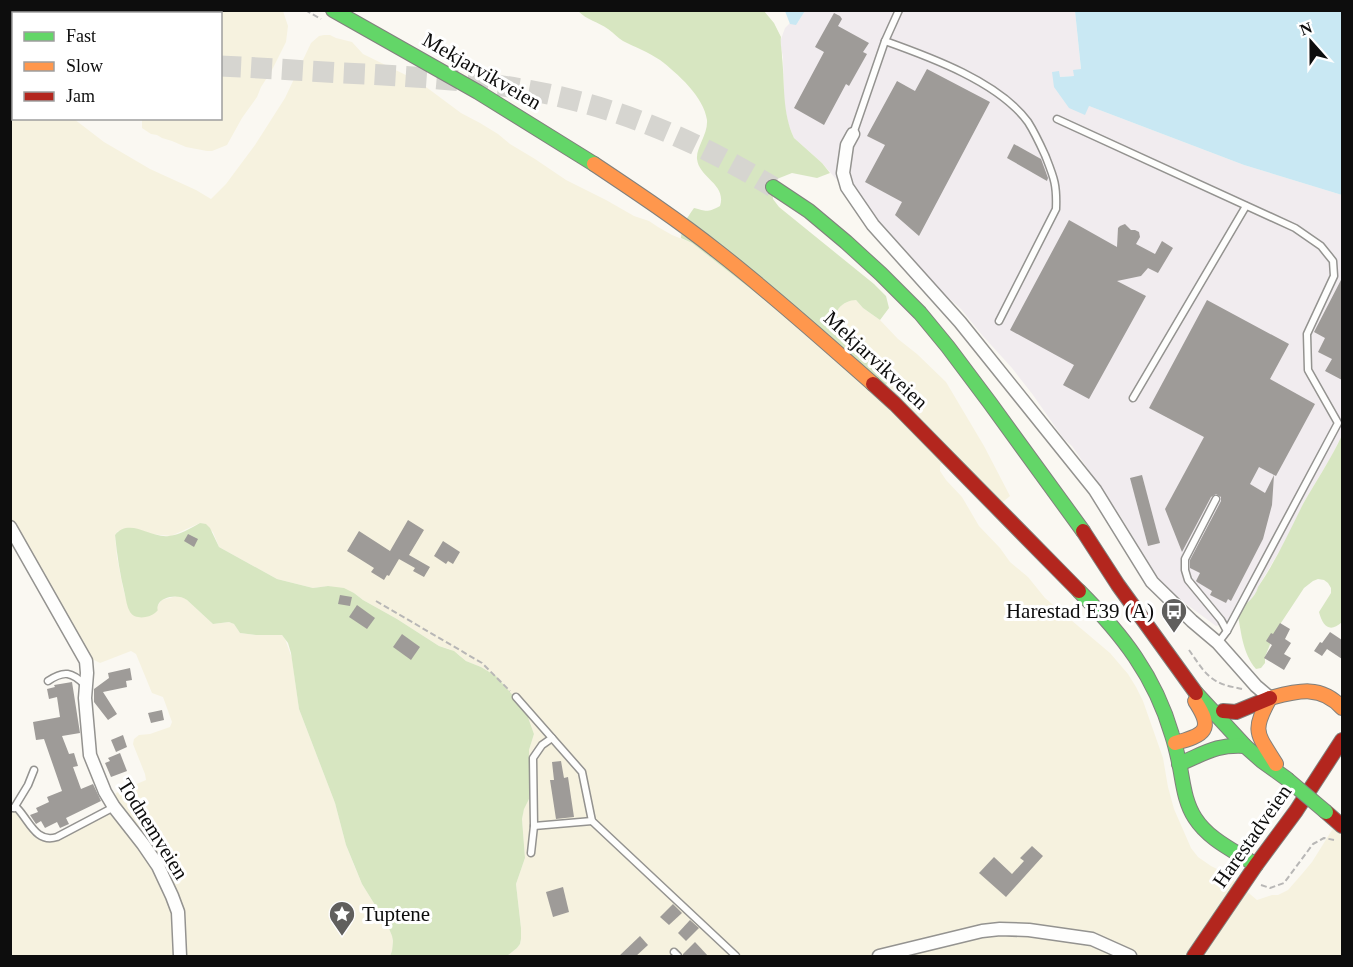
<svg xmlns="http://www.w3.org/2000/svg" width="1353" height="967" font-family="'Times New Roman',serif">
  <rect width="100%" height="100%" fill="#faf8f2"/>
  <path fill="#f1ecef" d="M805,11H1075L1081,70L1074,76L1060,77L1052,72L1089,106L1244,165L1342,195V435L1332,455L1303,504L1290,533L1258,587L1256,593L1250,601L1237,610L1226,623L1216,626L1182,601L1158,579L1119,514L1072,446L1063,438L1033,395L1012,368L982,335L961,309L933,284L916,262L872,214L851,196L822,163L794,138L788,123L784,102L783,57L780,42L785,28L790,23L798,22Z"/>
  <g fill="#f6f2df">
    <path d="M37,11H283L288,26L286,42L272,70L261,87L257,97L242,118L227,145L212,151H207L186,147L172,141L162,138L157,135L151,134L142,128V119L220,118V14H39Z"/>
    <path d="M324,35H330L336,38L352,42L363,54L418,81L461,113L480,123L498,134L510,144L535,159L566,180L606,200L634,216L649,221L658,227L672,235L692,243L887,383L877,358L841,324L837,314L838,309L841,305L851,300H856L863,308L880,320L898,339L917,354L946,382L984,446L1010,496L998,506L943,462L940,465V471L946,480L962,497L979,526L1000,548L1010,562L1028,577L1045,598L1110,653L1128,674L1136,687L1143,701L1163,758L1168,787L1174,809L1191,848L1198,857L1211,866L1225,873L1257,900L1272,895H1278L1288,890L1302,874L1312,862L1332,830L1342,818V956H507L517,948L520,944L521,939V928L516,884L525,858L522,819L524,808L529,799V750L534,734L525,709L496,676L481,667L466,661L458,654L449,649L439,646L397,619L363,600L354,593L328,586L313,588L277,579L219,547L213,532L200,523L171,536L118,531L115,535L117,557L123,588L130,612L158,605L162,600L177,596H182L187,600L213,624L229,622L234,624L240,633L256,635H282L285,639L292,658L299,709L335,803L346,845L354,865L362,884L388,926L392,936L393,941L392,951L390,956H11V810L18,811L25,820L32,834L36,838L47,842L52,841L62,837L102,815L115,798L116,793L146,780L145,774L133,744L134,739L139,735L150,734L170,727L172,722L163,697L152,693L136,654L131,651L100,663L90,658L11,518L10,95L13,90L14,118L74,119L104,142L150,169L196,190L211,199L226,184L255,145L285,98L311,43L319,36Z"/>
  </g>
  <g fill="#d7e6c1">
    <path d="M578,11H764L774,23L781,37C780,44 782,50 782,57C785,85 782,112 794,138L822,163L830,173L817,178L792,173L772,181L773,199L779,207L874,284L886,296L889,308L880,320L863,308L856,300C850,300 843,303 839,308C829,321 864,345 873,353C881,360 884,373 887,383L883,388L816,340L692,243L681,238C682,223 686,220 694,208C706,211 707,213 720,206C727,184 699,178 697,159C696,147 708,135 707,120C704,97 677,73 660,60C648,52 635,47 623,41C618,38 614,33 608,29C598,22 587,20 578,11Z"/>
    <path d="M1342,435V622C1330,633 1323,627 1319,612L1331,593V588L1328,583L1324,580L1318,579L1313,581L1304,588L1275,632L1265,657V663L1261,668L1256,669C1242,653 1241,630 1237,610C1246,604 1255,598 1258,587C1276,561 1289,532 1303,504C1316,481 1331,459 1342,435Z"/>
    <path d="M200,523L206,524L210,528L219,547L277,579L313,588L328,586L344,588L354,593L363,600L397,619L439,646L454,651L466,661L481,667L496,676L525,709L534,734L529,750V799L524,809L522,819L525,858L516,884L521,928V939L520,944L517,948L507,956H390L392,951L393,941L392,936L388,926L362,884L346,845L335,803L299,709L291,653L288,643L282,635H256L240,633L234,624L229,622L213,624L187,600C179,594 162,596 158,605C156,611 160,609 155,613C149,618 135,620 130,612C127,607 126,600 125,595C120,575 117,555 115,535C130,517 151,539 169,536C180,535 191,528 200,523Z"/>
  </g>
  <g fill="#c9e8f3">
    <path d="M785,11H805L796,25L790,24Z"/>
    <path d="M1075,11H1342V195L1244,165L1089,106L1085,115L1069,108L1054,87L1052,72L1059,71L1060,77L1074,76L1073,70L1081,69Z"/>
  </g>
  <g fill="#9e9b98" fill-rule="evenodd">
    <path d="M834,13L840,16L842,19L838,26L869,43L863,52L867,54L849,86L846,84L824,125L794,108L824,52L815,47Z"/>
    <path d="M927,69L990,102L919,236L895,215L902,202L865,182L885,145L867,136L897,81L915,91Z"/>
    <path d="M1014,144L1041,159L1048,178L1047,181L1007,158Z"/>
    <path d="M1069,220L1117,247L1118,228L1120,226L1125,224L1131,230H1135L1139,232L1140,237L1136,244L1155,254L1162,241L1173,248L1158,273L1148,268L1141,276L1117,281L1146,296L1089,399L1063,385L1074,365L1010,330Z"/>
    <path d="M1342,278V380L1325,371L1332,359L1318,352L1325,338L1314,332Z"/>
    <path d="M1207,300L1289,344L1270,379L1315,404L1276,476L1274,475L1272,505L1263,539L1231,601L1228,599L1226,603L1210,595L1212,591L1197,582L1196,581L1200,573L1190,568V560L1221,501V497L1216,494L1211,497L1182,552L1165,509L1204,437L1149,408ZM1259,467L1274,475L1265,493L1250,484Z"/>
    <path d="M1142,475L1160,543L1148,546L1130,478Z"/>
    <path d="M408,520L424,530L409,555L430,567L424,577L413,571L415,568L399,559L389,576L387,575L384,580L371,572L374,568L347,551L359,531L390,551Z"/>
    <path d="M188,534L198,539L194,547L184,541Z"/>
    <path d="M443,541L460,552L453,564L448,561L446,564L434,556Z"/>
    <path d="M340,595L352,597L350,606L338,604Z"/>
    <path d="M357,605L375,618L367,629L349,617Z"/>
    <path d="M1280,623L1290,629L1285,639L1291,643L1284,654L1291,658L1284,670L1264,658L1272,645L1266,641L1271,633L1273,634Z"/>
    <path d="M1330,632L1342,640V659L1327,649L1322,656L1314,651L1320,642L1322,643Z"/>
    <path d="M402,634L420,647L411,660L393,647Z"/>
    <path d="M130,668L132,680L126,681L127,687L103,692L117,714L108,720L94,702V689L109,678L108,673Z"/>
    <path d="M72,682L80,733L62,736L69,754L74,753L78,766L73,767L81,789L93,784L101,801L66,818L69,824L60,828L57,822L45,828L41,821L36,824L30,815L38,812L36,808L49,802L47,797L62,791L44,739L36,740L33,722L60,717L57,697L49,699L47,689L55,687L54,685Z"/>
    <path d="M162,710L164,720L151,723L148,713Z"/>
    <path d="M123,735L127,747L116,752L111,740Z"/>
    <path d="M120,753L127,771L111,777L105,763L110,761L108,758Z"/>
    <path d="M561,761L564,778L568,777L574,817L556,819L550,780H554L552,762Z"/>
    <path d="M1032,846L1043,856L1006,897L979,873L994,857L1012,874L1024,861L1020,858Z"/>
    <path d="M563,887L569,912L553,917L546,892Z"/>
    <path d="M673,904L682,913L669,925L660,917Z"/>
    <path d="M690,920L699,928L686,941L678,933Z"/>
    <path d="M640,936L648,945L635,957H618Z"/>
    <path d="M695,942L709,957H683V954Z"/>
  </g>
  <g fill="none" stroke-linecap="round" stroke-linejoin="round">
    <g stroke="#d6d5d0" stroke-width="21" stroke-dasharray="21 10" stroke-linecap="butt">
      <path d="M10,55H14"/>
      <path d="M220,66C269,68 317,72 366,74C434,78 503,82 569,99C642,117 709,148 773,187"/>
    </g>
    <g stroke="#949390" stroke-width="9">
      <g id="lane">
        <path d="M885,41C930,57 999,82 1028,122C1035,133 1040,144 1045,155C1054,178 1057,184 1056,209L999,321"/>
        <path d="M1057,119L1295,228L1321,246L1333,261L1334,276L1307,334L1308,370L1338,423L1227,631L1218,643"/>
        <path d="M853,134L885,41L899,10"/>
        <path d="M1133,398L1246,206"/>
        <path d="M1216,499L1185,559V570L1188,580L1221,620L1227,631"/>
        <path d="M48,681C64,670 72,672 85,685"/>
        <path d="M516,697L582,772L592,821L736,956"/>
        <path d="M10,808H17C29,820 36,844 57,837L114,807"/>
        <path d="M14,808L28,785L34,770"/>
        <path d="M534,826L592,821"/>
        <path d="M531,853L534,826L533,758L542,745L552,738"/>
        <path d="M674,952L678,956"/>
      </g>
    </g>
    <g stroke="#949390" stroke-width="15">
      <g id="street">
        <path d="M853,134L847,145L843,173L847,187L873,225L960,322L1095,490L1152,582L1192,621L1218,643L1256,686L1270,698"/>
        <path d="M10,527L86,661L87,673L85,698L90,755L105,792L114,807L143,844L158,866L172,896L178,912L180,956"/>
        <path d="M879,956L982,931L1000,929L1029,930L1092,939L1130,956"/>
      </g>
    </g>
    <g stroke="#81807d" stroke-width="16">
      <g id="fast">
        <path d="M333,10L478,92L594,164"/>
        <path d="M773,187L809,211L846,242L881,274L920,313L948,347L990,403L1083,531"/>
        <path d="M1079,591C1122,634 1155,676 1172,735C1175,744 1177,753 1179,762C1183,781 1184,801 1195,818C1209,840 1235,851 1256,865"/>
        <path d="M1196,693L1245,746L1262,761L1287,779"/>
        <path d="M1179,764C1204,754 1216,744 1245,746"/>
      </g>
    </g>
    <g stroke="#81807d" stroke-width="16">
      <g id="slow">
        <path d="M594,164C636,192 678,220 717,251C771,293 822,339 873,384"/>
        <path d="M1270,698C1297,691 1321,684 1342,708"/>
        <path d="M1270,698C1251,732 1257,733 1276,764"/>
        <path d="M1175,743C1205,735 1214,730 1195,701"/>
      </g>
    </g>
    <g stroke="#81807d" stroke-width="16">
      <g id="jam">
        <path d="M873,384L895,404L1079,591"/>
        <path d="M1083,531L1118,585L1196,693"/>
        <path d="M1223,711L1236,712L1270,698"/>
        <path d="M1326,812L1342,826"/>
        <path d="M1194,956L1256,865L1296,811L1342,740"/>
      </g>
    </g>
    <g stroke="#b8b7b6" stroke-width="2" stroke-dasharray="6 3" stroke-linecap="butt">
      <path d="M305,10L321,19"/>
      <path d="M21,14L23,10"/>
      <path d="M10,48L14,35"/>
      <path d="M376,601L482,663L510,691"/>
      <path d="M1189,650C1197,661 1205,676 1218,682C1225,686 1234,687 1242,689"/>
      <path d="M1261,885L1270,888L1284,883L1313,844L1324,838L1334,840"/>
    </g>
    <use href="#lane" stroke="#fefefd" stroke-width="6"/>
    <use href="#street" stroke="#fefefd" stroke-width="12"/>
    <use href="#fast" stroke="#63d668" stroke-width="14"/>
    <use href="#slow" stroke="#ff974d" stroke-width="14"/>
    <use href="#jam" stroke="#b3261e" stroke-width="14"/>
    <g stroke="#81807d" stroke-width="16" stroke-linecap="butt">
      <path id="fast-bridge" d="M1287,779L1326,812"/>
    </g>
    <use href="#fast-bridge" stroke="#63d668" stroke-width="14"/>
  </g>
  <defs>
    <g id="bus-pin" transform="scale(1.35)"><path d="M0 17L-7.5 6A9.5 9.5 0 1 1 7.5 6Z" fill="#605f5d" stroke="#fff"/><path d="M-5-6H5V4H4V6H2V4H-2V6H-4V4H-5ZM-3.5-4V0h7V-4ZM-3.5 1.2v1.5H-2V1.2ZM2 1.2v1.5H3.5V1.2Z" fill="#fff"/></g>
    <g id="sight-pin" transform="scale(1.35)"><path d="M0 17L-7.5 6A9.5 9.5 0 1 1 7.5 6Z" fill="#605f5d" stroke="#fff"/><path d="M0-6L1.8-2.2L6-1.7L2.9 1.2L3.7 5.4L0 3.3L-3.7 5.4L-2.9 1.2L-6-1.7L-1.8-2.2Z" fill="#fff"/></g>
  </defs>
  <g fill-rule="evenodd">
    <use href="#bus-pin" x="1174" y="611"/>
    <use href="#sight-pin" x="342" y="914"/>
  </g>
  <g text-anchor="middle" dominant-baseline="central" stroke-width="6" stroke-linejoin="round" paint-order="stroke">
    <g font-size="21" fill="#0d0d0d" stroke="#fff">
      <text transform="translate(482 71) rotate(30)">Mekjarvikveien</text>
      <text transform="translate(876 360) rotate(43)">Mekjarvikveien</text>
      <text transform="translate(153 829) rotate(58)">Todnemveien</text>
      <text transform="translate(1252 836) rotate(-55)">Harestadveien</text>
    </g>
    <g font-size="21" fill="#0d0d0d" stroke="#fff" text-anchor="end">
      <text x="1154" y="611">Harestad E39 (A)</text>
      <text x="362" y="914" text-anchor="start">Tuptene</text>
    </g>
  </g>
  <rect width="1353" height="967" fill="none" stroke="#0d0d0d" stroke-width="24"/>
  <rect x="12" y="12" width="210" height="108" fill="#ffffff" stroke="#9e9e9e" stroke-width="1.5"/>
  <rect x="24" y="32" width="30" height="9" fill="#63d668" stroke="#9e9e9e" stroke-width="1.5"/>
  <text x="66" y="42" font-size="18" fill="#0d0d0d">Fast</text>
  <rect x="24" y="62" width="30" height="9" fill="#ff974d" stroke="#9e9e9e" stroke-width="1.5"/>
  <text x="66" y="72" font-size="18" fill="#0d0d0d">Slow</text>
  <rect x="24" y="92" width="30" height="9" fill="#b3261e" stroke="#9e9e9e" stroke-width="1.5"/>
  <text x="66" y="102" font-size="18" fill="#0d0d0d">Jam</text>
  <g transform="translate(1311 42) rotate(339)" stroke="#ffffff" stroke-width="4.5" paint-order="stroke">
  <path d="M0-4.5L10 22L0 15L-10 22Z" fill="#0d0d0d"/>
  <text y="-9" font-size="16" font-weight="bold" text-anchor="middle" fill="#0d0d0d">N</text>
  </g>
</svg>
